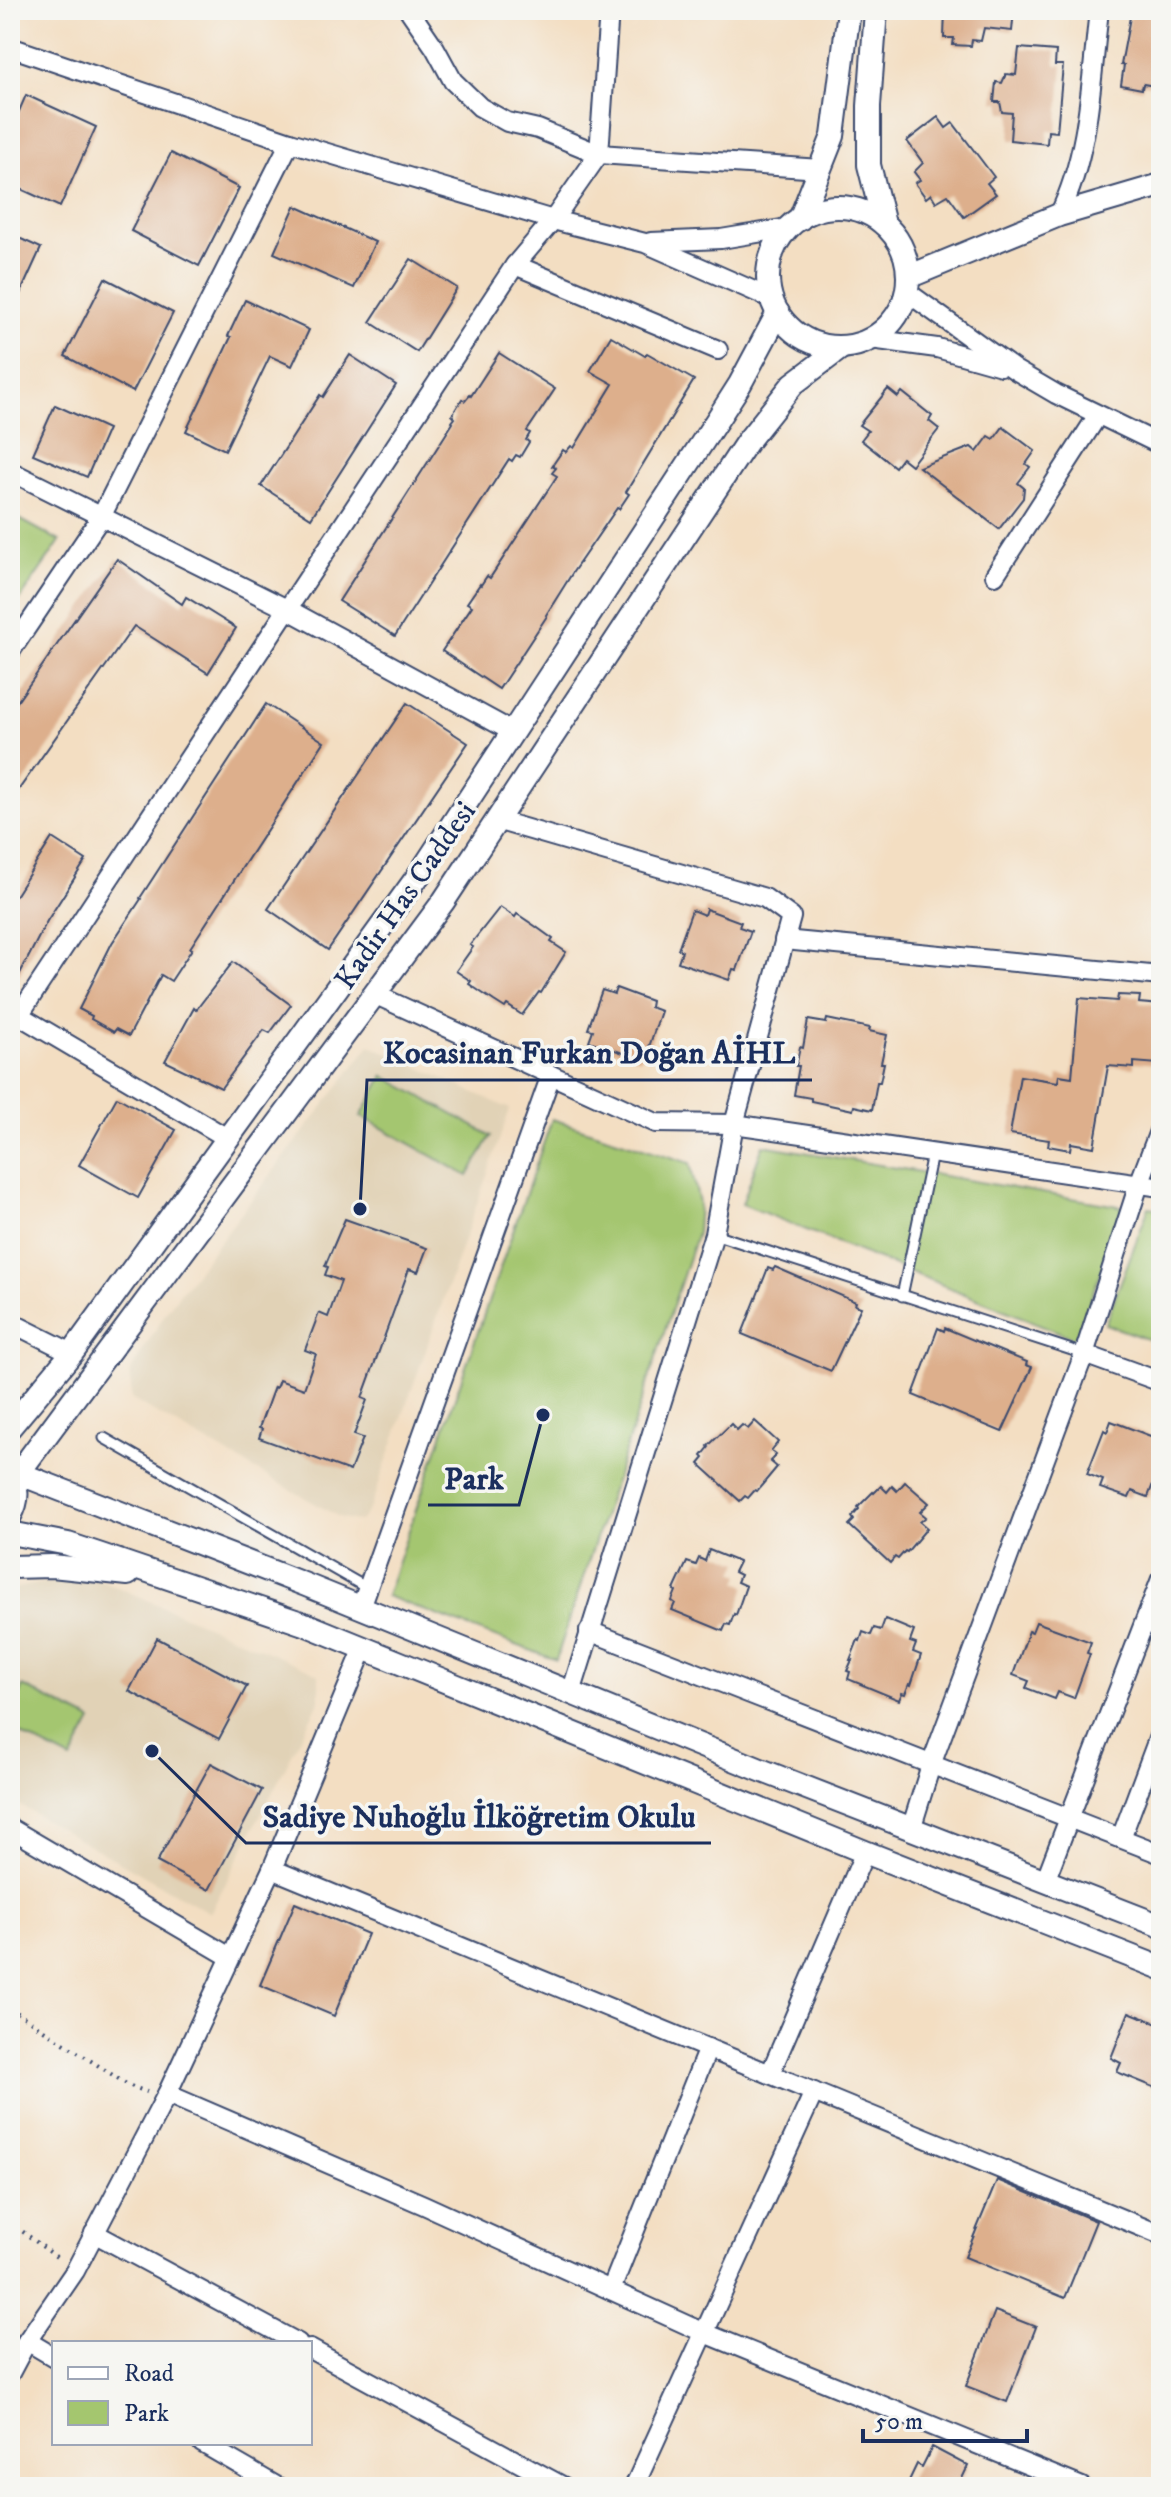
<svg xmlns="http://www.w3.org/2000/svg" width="1171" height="2497" font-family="'IM FELL DW Pica',serif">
  <rect width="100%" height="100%" fill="#f6f6f2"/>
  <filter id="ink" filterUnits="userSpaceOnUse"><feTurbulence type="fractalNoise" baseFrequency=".0125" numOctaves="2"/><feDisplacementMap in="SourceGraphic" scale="16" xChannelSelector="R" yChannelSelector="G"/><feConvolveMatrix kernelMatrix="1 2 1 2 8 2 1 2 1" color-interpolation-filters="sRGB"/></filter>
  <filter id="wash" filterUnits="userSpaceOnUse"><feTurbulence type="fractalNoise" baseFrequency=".006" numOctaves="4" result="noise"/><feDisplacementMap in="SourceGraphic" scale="32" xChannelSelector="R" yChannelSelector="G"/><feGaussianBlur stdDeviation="1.8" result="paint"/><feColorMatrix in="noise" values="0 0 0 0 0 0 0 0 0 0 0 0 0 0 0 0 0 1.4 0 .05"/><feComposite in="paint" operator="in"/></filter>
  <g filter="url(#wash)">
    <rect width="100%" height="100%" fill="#f3dec2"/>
    <g fill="#e1d2b6">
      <path d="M370,1045L510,1109L371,1506L360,1522L339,1517L131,1399V1370L168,1309Z"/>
      <path d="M89,1575L319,1674V1702L210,1913L10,1800V1589Z"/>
    </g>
    <g fill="#a4c66f" stroke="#607a66" stroke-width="2">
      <path d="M10,514L60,541L10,614Z"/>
      <path d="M384,1076L491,1136L468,1176L361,1116Z"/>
      <path d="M552,1119L690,1163L699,1203L697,1233L556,1660L386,1596Z"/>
      <path d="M763,1145L1124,1207L1076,1339L742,1204Z"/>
      <path d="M1149,1207L1161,1209V1344L1105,1324Z"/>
      <path d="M23,1686L92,1721L71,1760L10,1729V1713Z"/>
    </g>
    <g id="blocks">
      <g fill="#ddaf8c">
        <path d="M945,10H1014L1012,31L984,28L981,41L972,40L971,46L953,45L954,38H944Z"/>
        <path d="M1133,10H1161V87L1143,84L1142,89L1121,85L1124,65H1121L1130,17H1132Z"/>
        <path d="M1019,48L1056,51L1055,65H1063L1057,132L1048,131L1047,144L1010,140L1012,113L1002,112L1000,102H994L996,82L1002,83L1006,74L1016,75Z"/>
        <path d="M26,95L96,127L60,207L10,184V132Z"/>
        <path d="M938,117L946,128L953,123L994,177L987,183L996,194L964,217L948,195L936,202L931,194L926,198L915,183L920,180L914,172L923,163L907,141Z"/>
        <path d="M171,153L239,188L199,266L131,231Z"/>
        <path d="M295,206L375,242L354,288L274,253Z"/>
        <path d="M10,234L41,248L10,316Z"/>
        <path d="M411,259L457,288L417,352L370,322Z"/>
        <path d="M105,278L173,313L133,392L65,356Z"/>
        <path d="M245,300L309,330L292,366L270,356L225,450L186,431L231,337L228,336Z"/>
        <path d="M611,336L645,356L647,353L694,380L626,492L629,494L619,509L617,508L573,572L546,615L547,616L499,689L442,651L472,606L467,603L480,584L481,585L487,576L490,578L557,476L552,473L556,468L552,466L563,450L566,452L571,446L574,448L613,384L590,371Z"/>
        <path d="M499,353L555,389L527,431L530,433L526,440L529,442L520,457L516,455L512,461L509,459L395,636L339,601L453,423L452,422L455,418L452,415L462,399L465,401L470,395L471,396Z"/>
        <path d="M350,355L396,385L311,518L261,486L320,395L323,397Z"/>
        <path d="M888,389L898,397L902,392L932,416L929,421L939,429L911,465L902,458L895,467L861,440L868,431L859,425Z"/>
        <path d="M55,405L108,429L87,477L33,454Z"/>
        <path d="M1003,427L1035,451L1026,464L1030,467L1018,483L1024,488L1023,498L999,529L919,467L971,447L977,452L989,436L994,439Z"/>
        <path d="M117,559L182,604L186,597L236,628L208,673L134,626L10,802V712Z"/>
        <path d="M407,703L468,743L328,950L268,909Z"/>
        <path d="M266,704L324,742L190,948L192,949L171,981L161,975L129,1036L116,1029L114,1032L91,1019L92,1016L79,1009L112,943L141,899L140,898Z"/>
        <path d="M52,838L86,860L47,921L10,993V904Z"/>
        <path d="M500,907L515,917L517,914L535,926L553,939L551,942L566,952L541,993L539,992L522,1015L507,1005L505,1008L494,1001L469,984L471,981L456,971L473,947L470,945Z"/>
        <path d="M706,909L741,922L739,927L751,931L737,970L733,969L729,980L678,962L682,951L678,949L692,910L704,915Z"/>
        <path d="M233,962L291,1005L270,1033L264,1030L221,1088L165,1061L194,1008L196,1010Z"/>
        <path d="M616,988L651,1001L650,1007L661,1011L648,1050L643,1048L640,1059L589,1041L593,1030L588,1029L602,990L614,994Z"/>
        <path d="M1118,995L1140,996L1139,1003L1161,1005L1158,1064L1134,1062V1068L1108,1066L1094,1147L1071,1143L1070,1150L1048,1146L1049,1140L1010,1134L1020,1076L1058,1082L1059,1075L1072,1077L1079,998L1117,1001Z"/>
        <path d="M827,1019L870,1028L869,1031L887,1035L881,1063H884L880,1082H877L872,1110L854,1106L853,1110L811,1101V1098L794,1095L799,1066H796L800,1047L803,1048L808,1020L826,1023Z"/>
        <path d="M117,1097L176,1130L138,1198L79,1165Z"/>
        <path d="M345,1219L427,1248L418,1272L409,1269L362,1398L367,1400L354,1435L363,1438L350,1471L259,1438L262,1429L259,1428L274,1387L276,1388L279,1380L304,1389L316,1354L305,1350L319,1313L328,1317L341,1281L325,1275L328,1267L325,1266Z"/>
        <path d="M775,1267L856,1302L855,1305L861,1307L831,1371L742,1334L768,1268L773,1270Z"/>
        <path d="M938,1328L944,1331L945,1328L1000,1351L1027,1362L1026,1365L1032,1367L1002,1432L913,1395Z"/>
        <path d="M755,1421L778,1442L771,1451L776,1455L770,1461L777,1467L757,1491L755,1490L748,1498L745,1496L740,1501L699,1464L704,1458L702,1456L709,1447L708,1446L731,1424L737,1430L742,1425L748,1429Z"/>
        <path d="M1111,1421L1161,1440V1463L1148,1497L1132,1491L1129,1498L1100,1488L1103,1480L1087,1474L1104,1430L1107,1432Z"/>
        <path d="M905,1482L929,1503L920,1512L926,1517L920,1522L927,1528L907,1552L905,1551L898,1559L895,1557L890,1563L849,1525L854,1520L852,1517L859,1509L858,1507L873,1492L874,1493L881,1486L887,1492L892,1486L897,1491Z"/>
        <path d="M709,1550L739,1562L734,1572L740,1575L737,1582L746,1586L736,1615L734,1614L730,1625L726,1624L723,1631L672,1610L675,1603L672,1601L676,1591L674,1590L687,1562L696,1565L699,1558L705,1561Z"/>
        <path d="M885,1619L914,1631L910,1642L916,1644L913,1652L921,1655L911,1685L909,1684L905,1694L902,1693L899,1700L848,1679L850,1672L847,1671L852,1660H850L858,1640L860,1641L863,1632L871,1635L874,1628L881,1630Z"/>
        <path d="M1036,1622L1091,1642L1087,1653L1090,1654L1074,1698L1058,1692L1055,1699L1026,1688L1029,1681L1013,1675L1029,1631L1032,1632Z"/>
        <path d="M157,1638L247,1686L219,1739L129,1691Z"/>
        <path d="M211,1763L262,1790L209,1890L157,1862Z"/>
        <path d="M295,1903L368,1934L334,2016L260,1985Z"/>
        <path d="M1129,2012L1161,2025V2090L1117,2072L1121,2063L1111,2058Z"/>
        <path d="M997,2180L1096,2221L1065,2298L965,2257Z"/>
        <path d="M995,2311L1036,2327L1007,2402L966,2386Z"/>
        <path d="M932,2447L968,2466L958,2487H906L917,2464L922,2467Z"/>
      </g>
    </g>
  </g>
  <g filter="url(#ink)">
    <use href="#blocks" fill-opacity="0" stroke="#3b496d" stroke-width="2"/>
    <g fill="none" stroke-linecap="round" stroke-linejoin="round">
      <g stroke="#3b496d" stroke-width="13">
        <g id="service">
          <path d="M714,1234L1084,1354"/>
          <path d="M902,1296L932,1154"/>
          <path d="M104,1438L367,1588"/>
        </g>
      </g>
      <g stroke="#3b496d" stroke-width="22">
        <g id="minor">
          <path d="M409,10L435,48L453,81L480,107L507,122L538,129L599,154L821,169"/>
          <path d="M10,47L290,142L553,220L645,243L772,299"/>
          <path d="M1059,215C1090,152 1091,79 1099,10"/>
          <path d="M651,242L721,239L788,228"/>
          <path d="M515,265L718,350"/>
          <path d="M907,292L1015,370L1056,394L1161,445"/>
          <path d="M871,339L937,348L1001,366"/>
          <path d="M10,471L289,610L513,732"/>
          <path d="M995,575L1098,415"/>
          <path d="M10,652L101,517L290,142"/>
          <path d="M496,820L765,898L791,917L734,1124L714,1234L571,1693"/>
          <path d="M784,940L1161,976"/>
          <path d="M374,994L656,1123L734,1124L1161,1187"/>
          <path d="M10,1010L227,1138"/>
          <path d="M19,1015L515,265L553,220L599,154L609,10"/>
          <path d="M10,1322L72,1353"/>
          <path d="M1084,1354L1161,1382"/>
          <path d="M361,1607L551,1075"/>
          <path d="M589,1631L1161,1854"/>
          <path d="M10,1828L230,1957"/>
          <path d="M911,1829L931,1765L1084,1354L1139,1184L1161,1126"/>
          <path d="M1121,1838L1161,1731"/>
          <path d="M272,1869L1161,2235"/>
          <path d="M1045,1881L1161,1579"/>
          <path d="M770,2074L865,1852"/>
          <path d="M167,2094L424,2205L705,2333L1082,2487"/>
          <path d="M94,2233L298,2343"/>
          <path d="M611,2290L708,2048"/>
          <path d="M27,2341L54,2357"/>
          <path d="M310,2349L564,2487"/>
          <path d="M10,2373L27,2341L75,2271L167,2094L272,1869L364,1648"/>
          <path d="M202,2443L278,2487"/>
          <path d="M634,2487L814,2092"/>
        </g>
      </g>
      <g stroke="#3b496d" stroke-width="26">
        <g id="tertiary">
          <path d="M876,10L869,106V165L884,224"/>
          <circle cx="838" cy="277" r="70"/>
          <path d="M800,219L833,136L849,10"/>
          <path d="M908,277L1059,215L1161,185"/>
          <path d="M10,1427L72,1353L421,872L717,420L740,384L778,313"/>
          <path d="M10,1470L306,1585L758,1769L1161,1926"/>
          <path d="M10,1474C19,1488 18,1502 10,1516"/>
          <path d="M14,1479L443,902L747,442L793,384L842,347"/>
          <path d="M10,1533L68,1544L101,1555L307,1625L865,1852L1161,1968"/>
          <path d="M10,1567L52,1566L128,1574"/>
        </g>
      </g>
      <g stroke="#3b496d" stroke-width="4" stroke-dasharray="2 6" stroke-linecap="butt">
        <path d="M10,2008L128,2085L147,2092"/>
        <path d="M10,2222L59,2259"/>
      </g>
      <use href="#service" stroke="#fff" stroke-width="9"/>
      <use href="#minor" stroke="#fff" stroke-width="18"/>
      <use href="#tertiary" stroke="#fff" stroke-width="22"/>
    </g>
  </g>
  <g text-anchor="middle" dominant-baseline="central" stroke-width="7" stroke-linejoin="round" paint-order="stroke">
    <g font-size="30" fill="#1b2f5e" stroke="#f6f6f2">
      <text transform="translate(406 896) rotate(-55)">Kadir Has Caddesi</text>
    </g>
  </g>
  <path fill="none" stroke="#1b2f5e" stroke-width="3" d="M360 1209L367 1080H812M543 1415L519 1505H428M152 1751L246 1843H711"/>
  <g fill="#1b2f5e" stroke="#f6f6f2" stroke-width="3">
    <circle cx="360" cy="1209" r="8"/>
    <circle cx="543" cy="1415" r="8"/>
    <circle cx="152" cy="1751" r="8"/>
  </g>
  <g font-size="32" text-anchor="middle" font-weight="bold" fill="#1b2f5e" stroke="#f6f6f2" stroke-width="7" stroke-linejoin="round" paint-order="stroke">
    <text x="589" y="1063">Kocasinan Furkan Doğan AİHL</text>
    <text x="474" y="1489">Park</text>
    <text x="479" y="1827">Sadiye Nuhoğlu İlköğretim Okulu</text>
  </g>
  <rect width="1171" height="2497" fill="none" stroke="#f6f6f2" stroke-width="40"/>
  <rect x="52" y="2341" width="260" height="104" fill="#f6f6f2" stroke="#9ea6b7" stroke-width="2"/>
  <rect x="68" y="2367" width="40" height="12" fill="#ffffff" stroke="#9ea6b7" stroke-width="2"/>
  <text x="124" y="2381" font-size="24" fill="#1b2f5e">Road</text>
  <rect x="68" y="2401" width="40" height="24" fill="#a4c66f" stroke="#9ea6b7" stroke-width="2"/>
  <text x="124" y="2421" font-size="24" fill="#1b2f5e">Park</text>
  <path d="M863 2429v12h164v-12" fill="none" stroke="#1b2f5e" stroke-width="4"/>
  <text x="875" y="2429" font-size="24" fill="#1b2f5e" stroke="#f6f6f2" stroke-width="6" paint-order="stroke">50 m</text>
</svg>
